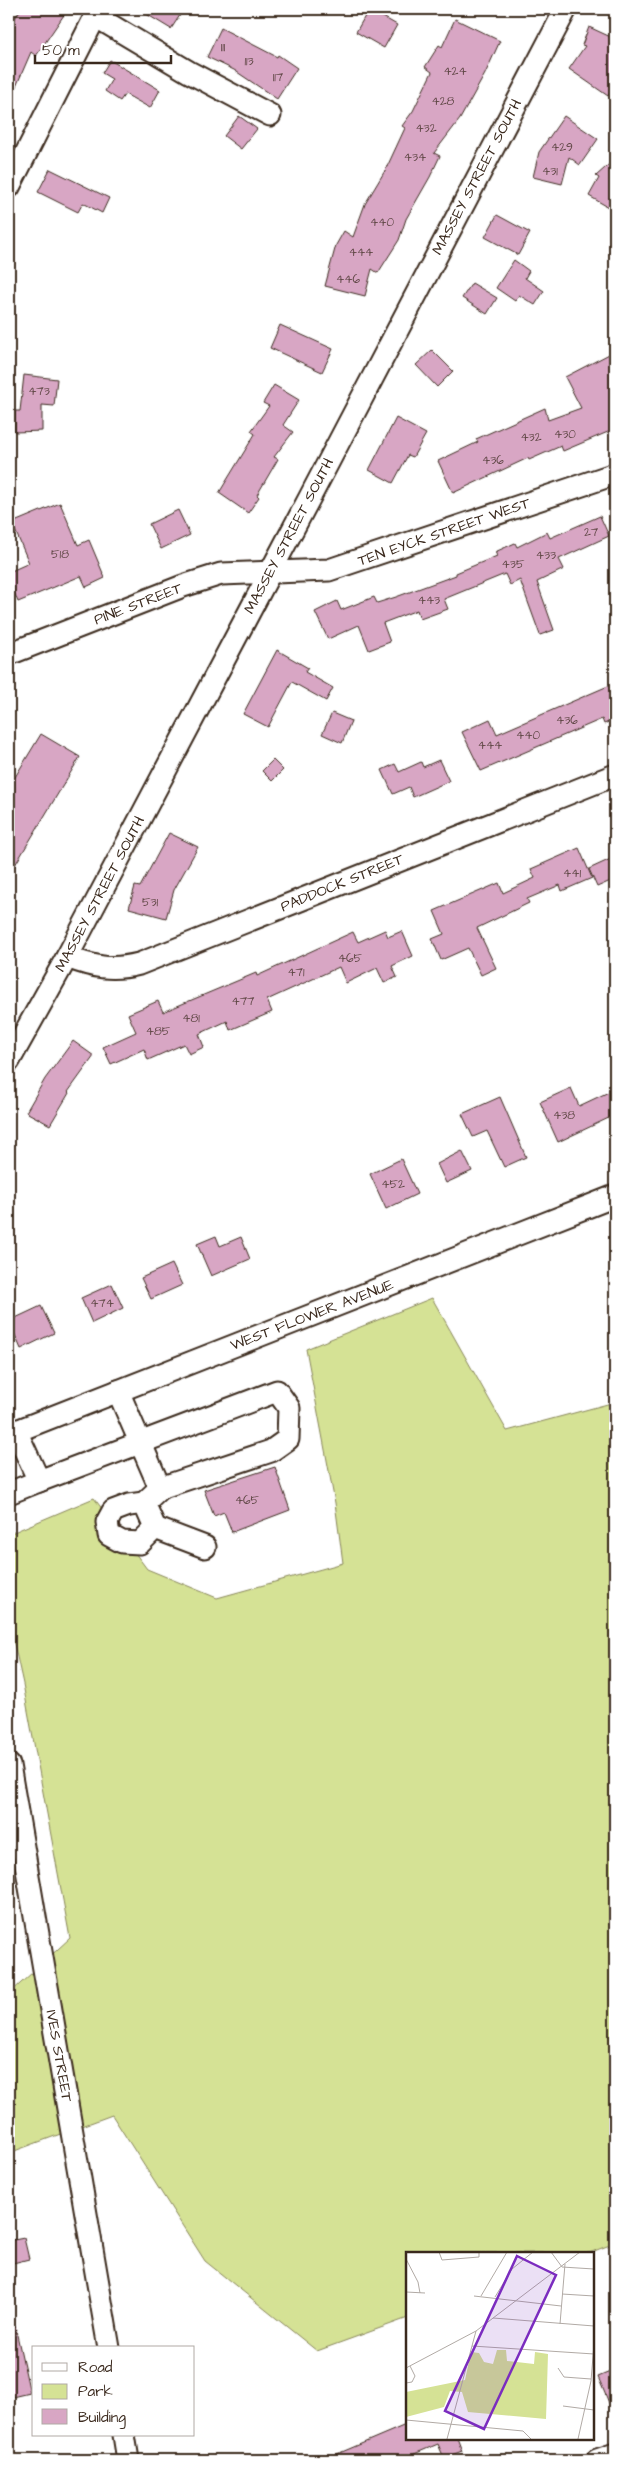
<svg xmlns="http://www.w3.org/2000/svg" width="624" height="2469" font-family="'Architects Daughter',sans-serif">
  <rect width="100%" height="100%" fill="#fff"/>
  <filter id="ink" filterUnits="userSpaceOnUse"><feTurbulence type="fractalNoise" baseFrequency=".02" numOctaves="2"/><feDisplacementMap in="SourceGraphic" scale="10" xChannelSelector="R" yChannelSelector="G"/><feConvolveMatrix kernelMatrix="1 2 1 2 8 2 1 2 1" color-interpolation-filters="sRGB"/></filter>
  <g filter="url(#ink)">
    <path fill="#d5e295" stroke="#88865a" d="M432,1298L507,1431L615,1402V2243L589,2253H408V2318L317,2351L205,2261L112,2115L9,2153V1994L70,1938L23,1684L9,1621V1534L94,1498L147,1569L217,1598L343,1563L335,1503L306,1349Z"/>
    <g fill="#d8a6c4" stroke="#3b2a1e">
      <path d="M21,9H68L36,56L31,52L9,103V27Z"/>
      <path d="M138,9H184L171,29Z"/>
      <path d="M369,9L397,25L384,48L356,32Z"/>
      <path d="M455,19L500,41L485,74L460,119L434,153L440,156L430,177L406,219L399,240L378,273L372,269L365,296L325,286L336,245L344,231L353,237L365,204L386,169L405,128L402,126L413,111L432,72L425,67L439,45L442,47Z"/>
      <path d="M589,27L615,39V85L608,96L569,69L585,46L582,45Z"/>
      <path d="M221,28L277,57L278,55L297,68L277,99L234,70L207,57Z"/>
      <path d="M110,60L160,90L150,108L125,94L120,101L105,91L112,79L102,73Z"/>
      <path d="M239,116L257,129L241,149L224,136Z"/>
      <path d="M564,116L598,139L580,165L569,157L562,184L533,177L539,152Z"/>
      <path d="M615,159V195L608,207L589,196L599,178L596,176Z"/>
      <path d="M50,169L109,198L102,213L83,203L78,212L38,192Z"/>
      <path d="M497,215L530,233L518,255L485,237Z"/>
      <path d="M514,260L529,271L525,278L544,291L535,305L519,295L515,301L496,288Z"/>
      <path d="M472,283L497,298L487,314L462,298Z"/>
      <path d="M280,325L333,349L322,372L270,348Z"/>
      <path d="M432,350L453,371L437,387L416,365Z"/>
      <path d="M615,351V429L563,451L561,446L529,460L528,458L453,493L438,461L478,442L476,439L545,408L548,420L581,408L565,377Z"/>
      <path d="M24,375L57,379L54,406L42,405V431L15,432V411H20Z"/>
      <path d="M274,385L299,400L283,425L293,432L274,457L278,459L257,495L259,497L248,513L219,493L255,434L251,431L269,406L263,403Z"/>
      <path d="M396,418L426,434L413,457L408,455L393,483L369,470Z"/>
      <path d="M60,503L78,545L89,540L105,578L86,587L81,576L18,602L9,580V572L29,563L12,523Z"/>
      <path d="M178,510L190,535L161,549L149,524Z"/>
      <path d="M600,516L609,536L559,559L564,569L537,582L554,630L540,635L520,580L510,585L505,574L444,599L448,609L420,619L417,610L383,623L390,642L369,650L359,625L328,639L315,612L337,601L341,610L374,597L377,603L396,597L456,575V573L497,556L495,552L515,543L517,547L547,532L550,538Z"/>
      <path d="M277,650L308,668L305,672L333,688L326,701L292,682L268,727L243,714Z"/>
      <path d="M615,683V719L604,724L602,719L481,771L462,732L490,719L497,734Z"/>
      <path d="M332,713L351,721L342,743L322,734Z"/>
      <path d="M41,734L80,757L9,875V787Z"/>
      <path d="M273,760L283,770L272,781L262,771Z"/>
      <path d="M439,760L449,781L413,797L409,787L393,794L382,770L395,764L399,772L421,762L423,767Z"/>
      <path d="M169,833L198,847L174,890L166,918L129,908L135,886L140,887Z"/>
      <path d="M579,848L592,878L562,891L560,885L527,899L529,903L477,928L496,968L481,975L468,948L441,960L432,939L444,934L434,911L499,883L503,893L535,878L531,869Z"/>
      <path d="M615,857V879L597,887L589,869Z"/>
      <path d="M385,930L388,937L402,931L413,956L392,966L397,977L384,983L377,968L346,983L339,967L267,1000L272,1012L230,1030L227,1021L199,1034L204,1047L189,1054L184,1044L148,1060L144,1049L111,1064L103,1047L136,1032L128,1014L158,1001L163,1012L256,973L257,976L353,932L358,942Z"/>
      <path d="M73,1041L94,1056L68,1092L69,1093L50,1125L26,1112L45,1079Z"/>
      <path d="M571,1088L579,1106L615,1089V1115L558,1142L540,1102Z"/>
      <path d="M500,1097L526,1157L504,1167L487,1131L473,1137L462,1114Z"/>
      <path d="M462,1151L472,1171L446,1183L437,1164Z"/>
      <path d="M401,1159L417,1194L386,1209L370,1174Z"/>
      <path d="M216,1236L220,1246L241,1237L250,1259L211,1276L197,1244Z"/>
      <path d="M172,1264L182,1285L151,1299L141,1278Z"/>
      <path d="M112,1284L123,1308L92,1323L81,1298Z"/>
      <path d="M41,1306L54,1333L21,1349L9,1321Z"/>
      <path d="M275,1467L290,1510L232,1532L224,1512L214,1516L204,1490Z"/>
      <path d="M24,2238L29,2259L9,2264V2241Z"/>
      <path d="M9,2326H15L30,2393L9,2398Z"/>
      <path d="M615,2370V2417L598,2377Z"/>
      <path d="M408,2424V2438H457L462,2451L444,2458L438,2444L400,2460H323Z"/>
    </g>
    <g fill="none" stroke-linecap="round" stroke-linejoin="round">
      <g stroke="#3b2a1e" stroke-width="25">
        <g id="minor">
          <path d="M95,16L189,72L270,115"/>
          <path d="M9,187L99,9"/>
          <path d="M9,654L183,586L221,574L329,570L615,474"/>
          <path d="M67,957C93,967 111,971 139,964L615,775"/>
          <path d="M9,1061L67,957L310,497L566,9"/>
          <path d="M16,1431L39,1481L277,1391L289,1408L288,1439L271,1451L160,1488L118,1391"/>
          <path d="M9,1434L615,1196"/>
          <path d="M9,1493L39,1481"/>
          <path d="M144,1503L155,1528L140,1543L122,1542L109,1535L107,1522L113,1511L129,1505L144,1503L160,1488"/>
          <path d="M155,1528L205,1547"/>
          <path d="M9,1765L109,2348"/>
          <path d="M124,2435L128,2460"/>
          <path d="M597,2460L615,2454"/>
        </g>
      </g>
      <use href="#minor" stroke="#fff" stroke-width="21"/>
    </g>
  </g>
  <g text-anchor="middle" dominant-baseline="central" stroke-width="4" stroke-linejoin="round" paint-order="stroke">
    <g font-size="12" fill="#624948">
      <text x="223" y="47">111</text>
      <text x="249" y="61">113</text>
      <text x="455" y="71">424</text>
      <text x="278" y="77">117</text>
      <text x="443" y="101">428</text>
      <text x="426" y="128">432</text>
      <text x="562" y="147">429</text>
      <text x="415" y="157">434</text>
      <text x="550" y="171">431</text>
      <text x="382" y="222">440</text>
      <text x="361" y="252">444</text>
      <text x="348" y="279">446</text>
      <text x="39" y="391">473</text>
      <text x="565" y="434">430</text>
      <text x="531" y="437">432</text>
      <text x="493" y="460">436</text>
      <text x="591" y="532">27</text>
      <text x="60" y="554">518</text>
      <text x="546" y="555">433</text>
      <text x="513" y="564">435</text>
      <text x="429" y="600">443</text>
      <text x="567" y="720">436</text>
      <text x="528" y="735">440</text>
      <text x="490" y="745">444</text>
      <text x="572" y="873">441</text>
      <text x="150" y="902">531</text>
      <text x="350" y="958">465</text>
      <text x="296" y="972">471</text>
      <text x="243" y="1001">477</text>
      <text x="191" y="1018">481</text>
      <text x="158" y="1031">485</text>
      <text x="564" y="1115">438</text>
      <text x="393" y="1184">452</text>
      <text x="102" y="1303">474</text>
      <text x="247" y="1500">465</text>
    </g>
    <g font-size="15" fill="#3b2a1e" stroke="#fff">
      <text transform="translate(477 177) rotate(-62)">MASSEY STREET SOUTH</text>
      <text transform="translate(444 532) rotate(-19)">TEN EYCK STREET WEST</text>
      <text transform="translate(289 536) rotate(-62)">MASSEY STREET SOUTH</text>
      <text transform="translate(138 604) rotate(-21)">PINE STREET</text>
      <text transform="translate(342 883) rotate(-22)">PADDOCK STREET</text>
      <text transform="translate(100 894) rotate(-62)">MASSEY STREET SOUTH</text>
      <text transform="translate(312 1315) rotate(-21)">WEST FLOWER AVENUE</text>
      <text transform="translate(59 2056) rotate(80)">IVES STREET</text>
    </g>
  </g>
  <g transform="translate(406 2252)">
    <rect width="188" height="188" fill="#fff"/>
    <path d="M91,98H100L101,109L128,112L129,100L142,102L140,167L62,160L56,140L44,139L38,155L0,165V140L59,128L65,100L73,101L78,110L87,112Z" fill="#d5e295"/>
    <path fill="none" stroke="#b1aaa5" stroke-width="1" d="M33,0L36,8L73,5V0M145,0L156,15L188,17M0,7L12,30L14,41M0,40L19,41M156,42L188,44M68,44L155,54M75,44L101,0M89,45L106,17L127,0M87,66L188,74M154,72L159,12M66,94L188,102M0,116L70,79L174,0M152,116L158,125L185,127M0,131L6,130L9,124L4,114M157,154L188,158M0,168L117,179L125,187M41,187L70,79M172,187L185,129L188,92"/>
    <path fill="#7b2cbf" fill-opacity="0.15" stroke="#7b2cbf" stroke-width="2.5" d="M111,4L150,23L78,177L39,159Z"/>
    <rect width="188" height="188" fill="none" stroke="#3b2a1e" stroke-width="2.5"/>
  </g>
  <rect width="624" height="2469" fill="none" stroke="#fff" stroke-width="30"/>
  <rect x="15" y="15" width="594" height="2439" fill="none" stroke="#3b2a1e" stroke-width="2" filter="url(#ink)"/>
  <rect x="32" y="2346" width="162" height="90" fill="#ffffff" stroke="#b1aaa5"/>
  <rect x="42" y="2363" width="25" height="8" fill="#ffffff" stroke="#b1aaa5"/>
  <text x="78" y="2372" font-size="15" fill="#3b2a1e">Road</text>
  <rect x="42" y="2384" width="25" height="15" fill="#d5e295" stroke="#b1aaa5"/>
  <text x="78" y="2396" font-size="15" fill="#3b2a1e">Park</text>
  <rect x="42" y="2409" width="25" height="15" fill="#d8a6c4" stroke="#b1aaa5"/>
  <text x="78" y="2422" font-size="15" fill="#3b2a1e">Building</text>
  <path d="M35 55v8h136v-8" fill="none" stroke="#3b2a1e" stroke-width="2.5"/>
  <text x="42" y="55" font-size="15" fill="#3b2a1e" stroke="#ffffff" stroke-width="4" paint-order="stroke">50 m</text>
</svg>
